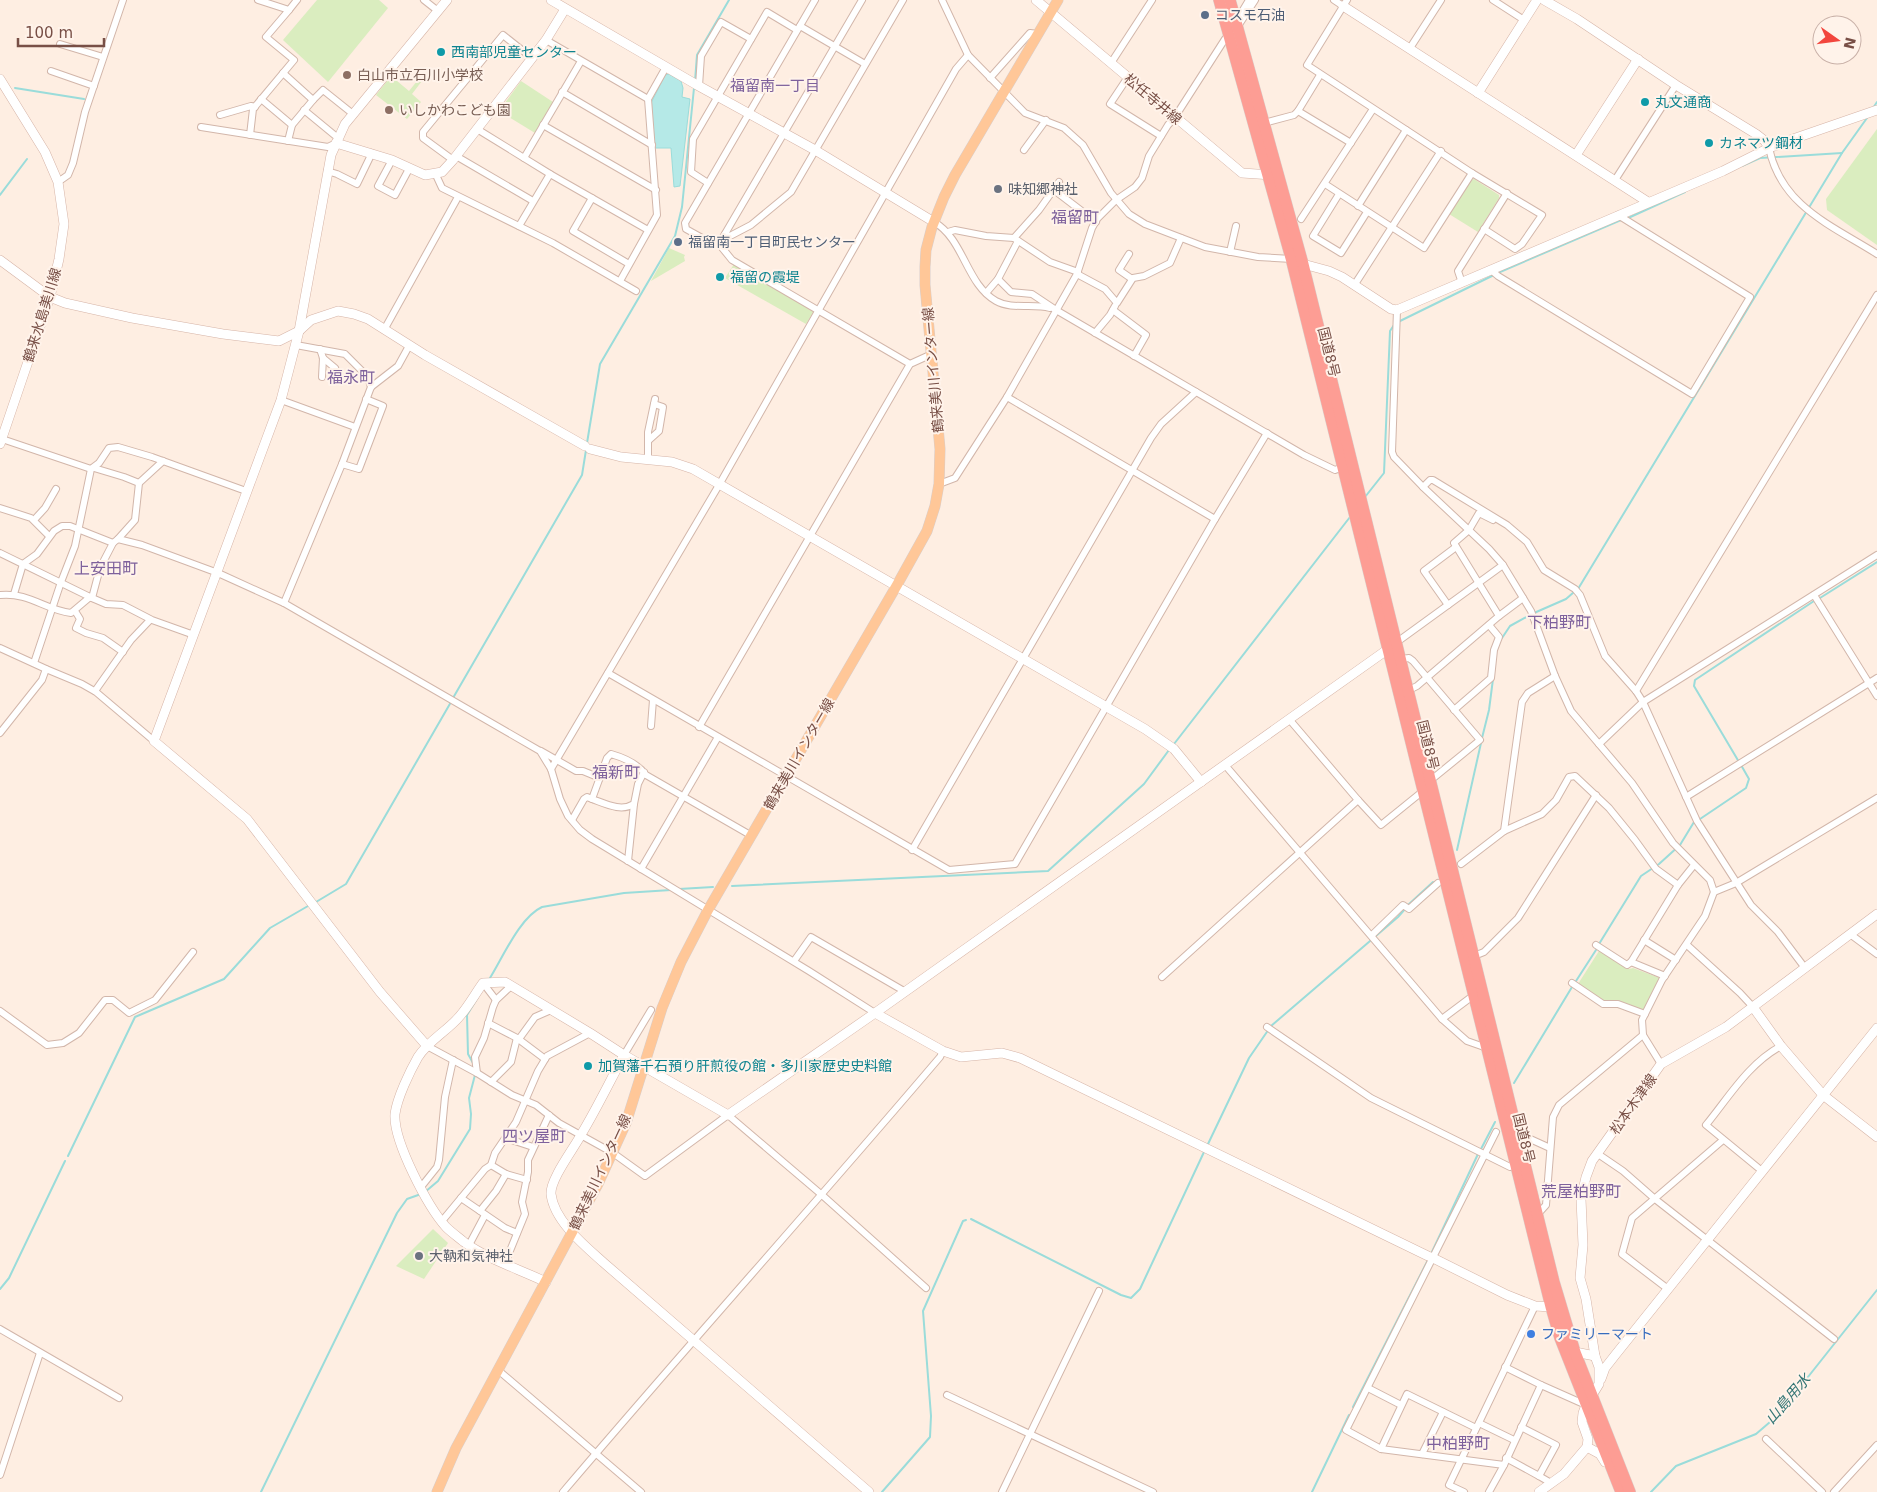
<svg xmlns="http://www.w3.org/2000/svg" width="1877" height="1492" font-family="'DejaVu Sans','Noto Sans JP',sans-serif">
  <rect width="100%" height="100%" fill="#feeee2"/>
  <g fill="#daedbf">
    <path d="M317,0H379L388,8L328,82L283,40Z"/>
    <path d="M422,75L425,77L412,94L421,102L407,119L376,95L391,76L409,91Z"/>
    <path d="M521,81L553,102L535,133L499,111Z"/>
    <path d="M1877,129V245L1827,210L1826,199Z"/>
    <path d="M1474,179L1499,195V198L1478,232L1449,214L1470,180Z"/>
    <path d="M669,248L685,255L684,257L685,261L651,281Z"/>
    <path d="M734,264L814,311L806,324L725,278Z"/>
    <path d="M1599,951L1629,969L1633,968L1660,978L1643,1011L1611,1000L1606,1002L1578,984Z"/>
    <path d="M433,1229L448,1243L424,1279L396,1266Z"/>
  </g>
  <path fill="#b5e9e7" stroke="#9adcda" d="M669,74L681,81L683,88L682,97L690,99L680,186L674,187L671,148H655L651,103L665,75Z"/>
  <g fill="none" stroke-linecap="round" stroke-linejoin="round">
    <g stroke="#9adcda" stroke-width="2">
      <path d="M695,81L697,55L729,0"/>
      <path d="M15,88L84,99"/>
      <path d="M1873,108L1877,102"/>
      <path d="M1742,166L1760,158L1842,153"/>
      <path d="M0,195L27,159"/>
      <path d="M1626,219L1685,192"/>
      <path d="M1398,322L1500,272L1621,220"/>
      <path d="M587,443L600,364L675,236L682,207L694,88"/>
      <path d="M1365,497L1384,473L1390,331L1394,325"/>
      <path d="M1578,589L1842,153L1867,118"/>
      <path d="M1820,598L1877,562"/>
      <path d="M1534,613L1566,599L1574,592"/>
      <path d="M1502,638L1510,626L1530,615"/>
      <path d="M453,698L582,475L586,450"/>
      <path d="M1482,738L1489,710L1493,679"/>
      <path d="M1174,744L1350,517"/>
      <path d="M1739,762L1694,686L1695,680L1814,601"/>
      <path d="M1700,819L1746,788L1749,779L1741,765"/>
      <path d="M1457,850L1481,743"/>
      <path d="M732,886L1048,871L1144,784L1169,750"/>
      <path d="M679,889L713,887"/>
      <path d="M316,902L346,884L451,702"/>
      <path d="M1408,905L1433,882"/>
      <path d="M1599,944L1641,876L1659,864L1680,845L1694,822"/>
      <path d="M490,978C503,957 520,917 542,907L624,893L671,890"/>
      <path d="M1576,981L1596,950"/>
      <path d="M473,1063L468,1054L467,1015L478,997"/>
      <path d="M1514,1083L1572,987"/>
      <path d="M1208,1144L1249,1058L1271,1026L1398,917L1405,909"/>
      <path d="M1481,1149L1495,1122"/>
      <path d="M68,1156L135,1017L224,979L270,928L308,906"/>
      <path d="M425,1192L438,1181L470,1129L471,1114L469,1098L475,1075"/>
      <path d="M971,1219L1121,1295L1131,1298L1140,1289L1204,1152"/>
      <path d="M1431,1254L1478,1154"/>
      <path d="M0,1289L9,1278L65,1161"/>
      <path d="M1353,1407L1428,1260"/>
      <path d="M261,1492L397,1213L407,1199L421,1194"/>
      <path d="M882,1492L930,1437L931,1416L923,1311L963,1221L966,1220"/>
      <path d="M1312,1492L1349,1415"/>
      <path d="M1651,1492L1676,1466L1756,1434L1777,1416L1877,1290"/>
    </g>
    <g stroke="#d2b6aa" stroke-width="8">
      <g id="street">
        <path d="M258,0L289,10L297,0"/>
        <path d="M424,0L438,11"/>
        <path d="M815,0L685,223L686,229L713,244H719L732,260L910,364"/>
        <path d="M942,0L968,55L1025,113L1064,128L1083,145L1111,193L1129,214L1145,224L1205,247L1258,257L1292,259"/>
        <path d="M1334,0L1343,6"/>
        <path d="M1347,0L1307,65L1472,173L1542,215L1522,244L1515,249L1484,229"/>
        <path d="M1493,0L1524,20"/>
        <path d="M1240,15L1249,0"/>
        <path d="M800,26L865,64"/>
        <path d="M1238,26L1255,0"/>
        <path d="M546,40L648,99"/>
        <path d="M60,44L103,57"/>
        <path d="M1410,48L1441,0"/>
        <path d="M1111,63L1152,0"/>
        <path d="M51,71L94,86"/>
        <path d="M283,73L313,100L323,90L353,114"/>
        <path d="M1128,77L1110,104L1161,136"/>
        <path d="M990,78L1030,33L1038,34"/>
        <path d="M699,86L701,56L721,22L751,39"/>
        <path d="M562,92L652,145"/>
        <path d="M261,99L292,125"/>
        <path d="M304,110L338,138"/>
        <path d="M1298,111L1351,143"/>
        <path d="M220,115L251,106L255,107"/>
        <path d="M1264,123L1294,115L1298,111L1320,75"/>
        <path d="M543,125L656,190"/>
        <path d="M201,127L328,147L336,143"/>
        <path d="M477,129L550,174L648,230"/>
        <path d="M250,135L253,109L294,60L266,37L289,10"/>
        <path d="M288,141L292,125L313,100"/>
        <path d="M1769,148C1781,206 1831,225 1877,254"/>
        <path d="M1024,150L1046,120"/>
        <path d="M456,156L533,201"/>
        <path d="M524,158L581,61"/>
        <path d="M392,160L378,186L395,195L409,169"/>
        <path d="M453,160L423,138V132L503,35L532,58"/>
        <path d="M327,171L337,174L357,184L372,153"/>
        <path d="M436,175L442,188L553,243L636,291"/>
        <path d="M1615,180L1676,85"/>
        <path d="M58,182L68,175L73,163L85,112L123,0"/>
        <path d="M708,183L691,172L693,139L767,12L797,30"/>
        <path d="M1325,184L1424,248L1472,173"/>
        <path d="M1054,190L1096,222"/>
        <path d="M1339,194L1313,236L1341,253L1367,212"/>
        <path d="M592,198L573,231L629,264"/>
        <path d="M1358,206L1406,130"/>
        <path d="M1301,219L1373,109"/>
        <path d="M934,222C964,239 966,284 996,301C1012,310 1033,303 1050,308"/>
        <path d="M519,226L550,174"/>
        <path d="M948,232L955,230L986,236L1014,238L1050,262L1078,272"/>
        <path d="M725,234L730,236L751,225L791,192L903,0"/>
        <path d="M1014,238L1039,210L1059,182"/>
        <path d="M719,244L862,0"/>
        <path d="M1230,252L1236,226"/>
        <path d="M1129,254L1119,270L1132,279"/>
        <path d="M1491,270L1498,276L1692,394L1750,297L1618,215"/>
        <path d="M1077,274L1105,289L1117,303L1133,278L1144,276L1170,263L1181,238"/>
        <path d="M998,279L1011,292L1032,294L1056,310L1304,455L1335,470L1343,467"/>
        <path d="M620,281L657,215L648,99L666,67"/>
        <path d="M1462,283L1458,271L1507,193"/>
        <path d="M1355,284L1441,151"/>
        <path d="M986,293L998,279L1018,241"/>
        <path d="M1113,310L1146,335L1134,356"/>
        <path d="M1397,310L1392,452L1394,457L1423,487L1489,549L1503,565L1531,611L1555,676L1571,711L1632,783L1673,843L1710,880L1714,892L1705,916L1662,980L1642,1020L1643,1035L1661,1064"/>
        <path d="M384,330L458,197"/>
        <path d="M1095,333L1110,315L1115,306"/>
        <path d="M296,345L345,354L368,377L371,387"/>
        <path d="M320,349L323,358L322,377"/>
        <path d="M323,358L335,368"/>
        <path d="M1007,397L1215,519"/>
        <path d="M281,400L355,427"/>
        <path d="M2,439L91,469"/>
        <path d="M649,440L659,431L663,407L654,404"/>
        <path d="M648,459V432L655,399"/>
        <path d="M342,464L359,469L383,406L366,399"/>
        <path d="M94,468L124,477L139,483"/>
        <path d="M939,484L955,478L1007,397L1077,274L1092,228L1097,219L1116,200L1135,187L1142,178L1149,156L1168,125L1175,117L1225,39"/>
        <path d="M1423,487L1430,480H1433L1507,525L1527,542L1544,570L1575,589L1580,595L1605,656L1636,691L1643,702L1697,821L1751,905L1778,932L1805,968"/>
        <path d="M0,508L31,518L49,536"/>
        <path d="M34,520L45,508L56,489"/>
        <path d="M1493,520L1479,513L1469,530L1454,543L1499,616L1523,598"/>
        <path d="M118,539L135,520L139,483L163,461"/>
        <path d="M0,553L92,598L100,568L113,543"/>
        <path d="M14,594L23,564L37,554L54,531L62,526H70L113,543L118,539L142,545L218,573L284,603L540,751L551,769L560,799L568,816L580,830L592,839L809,971L875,1013"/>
        <path d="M0,595C29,592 45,610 71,613L90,597"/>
        <path d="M1814,595L1877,696"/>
        <path d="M92,598L106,604L123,605L152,620L194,635"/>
        <path d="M284,603L342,464L371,387L398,366L409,346"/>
        <path d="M1448,605L1424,571L1456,547"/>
        <path d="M75,611L80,619L76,628L86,633L103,638L123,652"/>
        <path d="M1397,642L1503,565"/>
        <path d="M0,648L46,669L82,684L96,692L154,741"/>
        <path d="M1401,659L1409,658L1413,661L1480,740L1431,780"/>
        <path d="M34,663L61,582L75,546L91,469L99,463L109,448L118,447L152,457L246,491"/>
        <path d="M608,673L949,870L1015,864L1215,519L1267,433"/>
        <path d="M1409,690L1417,686L1499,616"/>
        <path d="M95,691L131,640L150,620"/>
        <path d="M1636,691L1877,295"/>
        <path d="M1454,710L1491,678L1494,650L1499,637L1489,625"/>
        <path d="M651,726L653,700"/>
        <path d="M699,727L910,364L932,354"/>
        <path d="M0,733L42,680L46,669"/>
        <path d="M1599,744L1643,702L1877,555"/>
        <path d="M541,751L576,771H583L600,778"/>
        <path d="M1225,765L1442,1019L1467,1041L1487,1048"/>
        <path d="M551,769L719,485L956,69L968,55"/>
        <path d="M644,772L638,784L634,804C621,812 606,804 592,799L607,758L611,754C625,758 638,764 646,775L752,836"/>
        <path d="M1686,797L1877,678"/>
        <path d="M1358,800L1381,825L1423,791"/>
        <path d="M572,820L584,799L587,797L592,799"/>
        <path d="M1504,831L1522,702L1528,693L1555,676"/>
        <path d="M912,850L1151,438L1161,424L1196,392"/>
        <path d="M628,861L634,804"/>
        <path d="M1461,864L1504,831L1542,814L1556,800L1569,777L1575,776L1609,808L1635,840L1656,869L1678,885L1694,865"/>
        <path d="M641,869L718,737"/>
        <path d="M1714,892L1736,883L1877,798"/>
        <path d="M1850,934L1877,954"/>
        <path d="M1372,935L1403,905L1409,909L1438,883"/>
        <path d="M1644,940L1676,960"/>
        <path d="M1596,945L1627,965L1631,962"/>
        <path d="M1687,945L1740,993L1753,1007"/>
        <path d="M1474,956L1484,952L1518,918L1596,795"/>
        <path d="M794,961L811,937L904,991"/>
        <path d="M1665,976L1631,962L1678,885"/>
        <path d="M1162,977L1358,800L1289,719"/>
        <path d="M483,983L496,1000"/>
        <path d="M1572,983L1603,1004H1618L1645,1014"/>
        <path d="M0,1011L47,1045L63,1043L79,1033L105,1000H113L129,1013L155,1000L193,952"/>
        <path d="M1442,1019L1474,995"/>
        <path d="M488,1023L517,1038L545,1059"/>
        <path d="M1267,1027L1371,1098L1510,1167L1516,1165"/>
        <path d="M519,1039L535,1017L551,1010"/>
        <path d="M427,1046L477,1073L512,1095L536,1105L559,1123L613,1153L645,1176L728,1115L822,1195L926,1288"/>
        <path d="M624,1055L651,1010"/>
        <path d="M477,1073L475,1057L484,1038L493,1007L496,1000L511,986"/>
        <path d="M491,1082L511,1062L517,1038"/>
        <path d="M1496,1132L1346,1430L1381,1449L1504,1465L1541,1385L1586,1405"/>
        <path d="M506,1138L533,1147"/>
        <path d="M1528,1138L1550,1148"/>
        <path d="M1598,1154L1623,1171L1655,1199L1834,1339"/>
        <path d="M491,1165L506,1174L527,1180"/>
        <path d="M1762,1171L1706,1125C1729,1097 1748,1064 1781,1046"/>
        <path d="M421,1187L437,1167L439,1160L445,1097L453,1060"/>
        <path d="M461,1198L505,1228L517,1233"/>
        <path d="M480,1211L496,1191L506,1174"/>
        <path d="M1537,1215L1546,1205L1553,1117L1559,1105L1643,1035"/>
        <path d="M442,1221L485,1169L491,1165L495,1153L516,1122L538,1071L547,1056L590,1033"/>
        <path d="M469,1245L485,1215"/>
        <path d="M505,1263L525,1214L522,1202L528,1172V1160L549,1115"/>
        <path d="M1668,1289L1622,1254L1632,1218L1723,1140"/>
        <path d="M0,1329L119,1398"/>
        <path d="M1505,1367L1541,1385"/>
        <path d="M498,1370L641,1492"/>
        <path d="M1368,1388L1401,1405"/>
        <path d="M947,1395L1153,1492"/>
        <path d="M1479,1423L1514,1440"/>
        <path d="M1521,1427L1556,1445L1539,1476L1551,1483"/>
        <path d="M1766,1439L1822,1492"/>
        <path d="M1381,1449L1407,1394L1476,1428"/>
        <path d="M1422,1454L1443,1412"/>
        <path d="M1506,1458L1539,1476"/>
        <path d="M0,1475L40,1353"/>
        <path d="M563,1492C687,1346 816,1203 940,1057L943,1051"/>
        <path d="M1002,1492L1099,1291"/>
        <path d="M1464,1492L1449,1485L1535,1306"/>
        <path d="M1489,1492L1504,1465"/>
        <path d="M1834,1492L1877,1445"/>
      </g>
    </g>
    <g stroke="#d6b4a7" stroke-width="10">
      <g id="secondary">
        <path d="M551,0L697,85L815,150L934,222"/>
        <path d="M1036,0L1242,173L1273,175"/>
        <path d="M1544,0L1577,19L1676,85L1756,134L1765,141L1769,148"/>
        <path d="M1343,6L1648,202"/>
        <path d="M0,79L45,152L58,182L64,224L59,259L50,297L0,444"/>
        <path d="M1478,93L1537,0"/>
        <path d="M336,143L392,160L425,175L442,172L453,160L546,40L565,9"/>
        <path d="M1576,155L1638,59"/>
        <path d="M0,260L50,297L65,303L132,318L223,334L279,341L299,331L311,320L338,311L354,314L368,319L425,355L585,446"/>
        <path d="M1303,264L1329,271L1342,277L1391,309L1397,310L1723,171L1769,148L1790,140L1877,110"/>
        <path d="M590,449L621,457L672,462L693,469L1145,729L1174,749L1201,782"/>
        <path d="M1753,1007L1781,1046L1823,1095L1877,1137"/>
        <path d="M875,1013L1391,647"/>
        <path d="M427,1046L380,992L247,819L154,741L281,400L299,331L331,155L345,124L447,0"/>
        <path d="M624,1055C610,1081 597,1108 582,1133C575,1147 550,1179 551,1194C554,1221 585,1246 604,1263L869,1492"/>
        <path d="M1431,1257L1507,1295L1535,1306L1551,1307"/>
        <path d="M546,1282C519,1269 487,1259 464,1242C458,1237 451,1232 446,1227C428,1207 393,1141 395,1114C397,1098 410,1071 418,1057C428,1041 447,1031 459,1017C468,1007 475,994 483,983L505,982L590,1033L624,1055L728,1115L875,1013L943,1051L961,1057L1002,1053L1020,1058L1428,1256"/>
        <path d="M1575,1352L1595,1356"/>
        <path d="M1601,1379L1605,1368L1616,1354L1877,1028"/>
        <path d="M1587,1447L1600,1454L1605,1462"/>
        <path d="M1539,1492L1564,1474L1587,1447L1588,1439L1582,1422L1583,1413L1586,1405L1599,1384V1367L1595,1356L1586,1299L1580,1278L1583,1245L1581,1199L1586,1177L1592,1161L1661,1064L1726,1027L1877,914"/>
      </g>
    </g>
    <g stroke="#d9cecb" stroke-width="11">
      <path id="primary" d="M437,1492L456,1448L598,1184L626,1123L662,1008L681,962L708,910L897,585L927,531L935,506L939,484L940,449L925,285V267L926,250L932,227L944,197L955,175L1058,0"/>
    </g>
    <g stroke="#d9cecb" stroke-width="12">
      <g id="highway">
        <path d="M1219,0L1291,258L1551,1307L1560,1338L1621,1492"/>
        <path d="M1230,0L1303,264L1554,1282L1575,1352L1630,1492"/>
      </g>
    </g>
    <use href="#street" stroke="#fff" stroke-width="6"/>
    <use href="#secondary" stroke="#fff" stroke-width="9"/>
    <use href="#primary" stroke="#ffc798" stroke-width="10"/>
    <use href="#highway" stroke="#fd9d94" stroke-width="11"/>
  </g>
  <g fill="#5c6f8a" stroke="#fff3ea" stroke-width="2">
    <circle cx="1205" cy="15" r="5"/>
    <circle cx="678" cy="242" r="5"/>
  </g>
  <g fill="#0f9aa8" stroke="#fff3ea" stroke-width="2">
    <circle cx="441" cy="52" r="5"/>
    <circle cx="1645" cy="102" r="5"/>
    <circle cx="1709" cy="143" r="5"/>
    <circle cx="720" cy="277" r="5"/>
    <circle cx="588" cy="1066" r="5"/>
  </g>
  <g fill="#8d6e63" stroke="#fff3ea" stroke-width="2">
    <circle cx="347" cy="75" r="5"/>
    <circle cx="389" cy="110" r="5"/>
  </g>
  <g fill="#6b7280" stroke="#fff3ea" stroke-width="2">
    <circle cx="998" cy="189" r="5"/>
    <circle cx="419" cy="1256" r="5"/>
  </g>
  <circle fill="#3f7fe0" stroke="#fff3ea" stroke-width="2" cx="1531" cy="1334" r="5"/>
  <g text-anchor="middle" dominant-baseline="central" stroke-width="4" stroke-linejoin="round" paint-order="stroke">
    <g font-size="14" fill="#4e5e75" stroke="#fff3ea" text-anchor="start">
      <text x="1215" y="15">コスモ石油</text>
      <text x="688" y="242">福留南一丁目町民センター</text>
    </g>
    <g font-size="14" fill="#0d838f" stroke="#fff3ea" text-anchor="start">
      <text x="451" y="52">西南部児童センター</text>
      <text x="1655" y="102">丸文通商</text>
      <text x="1719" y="143">カネマツ鋼材</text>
      <text x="730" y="277">福留の霞堤</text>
      <text x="598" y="1066">加賀藩千石預り肝煎役の館・多川家歴史史料館</text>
    </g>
    <g font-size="14" fill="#785e54" stroke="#fff3ea" text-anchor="start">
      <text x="357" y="75">白山市立石川小学校</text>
      <text x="399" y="110">いしかわこども園</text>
    </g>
    <g font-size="14" fill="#784f46" stroke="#fff3ea">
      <text transform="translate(1153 99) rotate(40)">松任寺井線</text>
      <text transform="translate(42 315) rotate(-73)">鶴来水島美川線</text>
      <text transform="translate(1329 352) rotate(76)">国道8号</text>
      <text transform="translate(933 370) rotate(-95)">鶴来美川インター線</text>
      <text transform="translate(1428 745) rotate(76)">国道8号</text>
      <text transform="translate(799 754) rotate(-60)">鶴来美川インター線</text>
      <text transform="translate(1633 1104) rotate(-55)">松本木津線</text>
      <text transform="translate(1524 1138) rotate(76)">国道8号</text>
      <text transform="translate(600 1172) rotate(-65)">鶴来美川インター線</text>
    </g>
    <g font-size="14" fill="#5b616d" stroke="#fff3ea" text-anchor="start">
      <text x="1008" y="189">味知郷神社</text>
      <text x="429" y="1256">大靹和気神社</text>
    </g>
    <g font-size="14" fill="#366cbe" stroke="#fff3ea" text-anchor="start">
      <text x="1541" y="1334">ファミリーマート</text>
    </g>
    <g font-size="15" fill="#7e619c" stroke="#fff3ea">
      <text x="775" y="86">福留南一丁目</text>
    </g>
    <g font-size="15" font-style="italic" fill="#367776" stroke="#fff3ea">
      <text transform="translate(1788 1399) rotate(-49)">山島用水</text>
    </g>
    <g font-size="16" fill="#7e619c" stroke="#fff3ea">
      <text x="1075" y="217">福留町</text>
      <text x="351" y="377">福永町</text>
      <text x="106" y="568">上安田町</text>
      <text x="1559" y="622">下柏野町</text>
      <text x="616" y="772">福新町</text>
      <text x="534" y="1136">四ツ屋町</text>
      <text x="1581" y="1191">荒屋柏野町</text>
      <text x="1458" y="1443">中柏野町</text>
    </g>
  </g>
  <g transform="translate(1837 40) rotate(104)"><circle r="24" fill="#fff3ea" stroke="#c9b1a8"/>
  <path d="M0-4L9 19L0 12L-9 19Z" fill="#f2463d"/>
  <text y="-8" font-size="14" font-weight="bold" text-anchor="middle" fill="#784f46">N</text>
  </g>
  <path d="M18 38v8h86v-8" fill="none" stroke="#784f46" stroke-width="2.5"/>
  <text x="25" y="38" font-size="15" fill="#784f46" stroke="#fff3ea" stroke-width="4" paint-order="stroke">100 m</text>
</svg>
